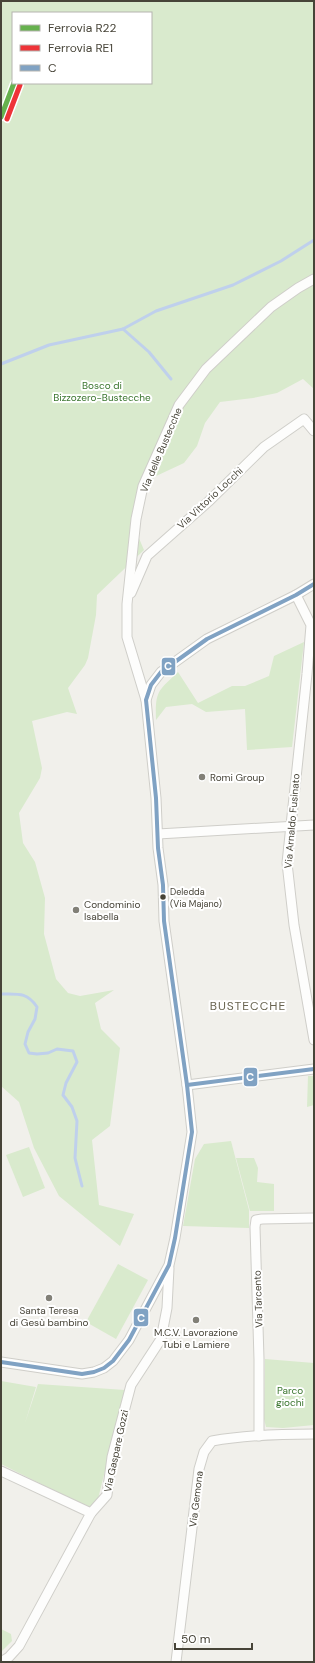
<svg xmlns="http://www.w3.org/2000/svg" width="315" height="1663" font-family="'DM Sans',sans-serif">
  <rect width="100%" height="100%" fill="#f1f0eb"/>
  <g fill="#d9eacd" fill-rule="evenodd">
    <path d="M1,1H314V389L303,379L277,393L253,398L220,402L205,423L197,446L184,463L154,477L144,498L138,536L144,550L97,595L96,615L88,658L85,665L68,688L77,714L67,712L32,721L42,768L40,778L19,813L23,843L35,862L45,898L44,934L56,979L68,993L80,996L114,990L95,1003L101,1029L120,1048L110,1126L92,1140L99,1205L134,1214L120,1246L59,1196L34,1148L19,1102L1,1086ZM13,13H151V83H13Z"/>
    <path d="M304,642L292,747L247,750L245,709L206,712L192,704L166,707L156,720C155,691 158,691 178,672L198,703L232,686H245L269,676L274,656Z"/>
    <path d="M308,1076H314V1105L307,1107Z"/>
    <path d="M231,1141L249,1210V1228L183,1226L195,1159L204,1144Z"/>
    <path d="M29,1147L45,1188L23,1197L6,1155Z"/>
    <path d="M236,1158H254L258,1168L257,1182L274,1184V1211H250Z"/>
    <path d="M118,1264L148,1280L116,1339L86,1322Z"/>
    <path d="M265,1359L314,1363V1425L283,1428L266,1427L264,1419Z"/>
    <path d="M1,1381L36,1387L25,1423L38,1384L125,1390L95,1511L1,1464Z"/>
    <path d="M1,1629L11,1634L12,1641L1,1652Z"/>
  </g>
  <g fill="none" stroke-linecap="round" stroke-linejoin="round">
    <g stroke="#bfd0ec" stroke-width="3">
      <path d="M123,329L149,352L171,379"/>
      <path d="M1,364L49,345L123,329L156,311L233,285L281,261L314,240"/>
      <path d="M1,994C18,994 27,992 37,1007L35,1019L28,1032L25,1044L29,1053L37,1054L48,1053L57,1049L73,1051L77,1062L66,1083L63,1095L72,1107L77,1121L75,1158L82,1186"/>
    </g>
    <g stroke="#cfcec9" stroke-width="11">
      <g id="minor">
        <path d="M131,593L147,556L208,502L264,447L304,419L314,431"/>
        <path d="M296,595L311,625L307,674L287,863L294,925L314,1040"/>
        <path d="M146,700L127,637V604L136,519L143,486L179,405L206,369L271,307L298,288L314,279"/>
        <path d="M158,834L314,825"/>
        <path d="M187,1085L314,1069"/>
        <path d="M1,1362L82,1374L94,1372L104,1368L113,1361L129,1340L169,1265L175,1238L192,1132L187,1085L164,921L163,885L158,848L156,798L146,700L151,685L161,672L207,639L296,595L314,584"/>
        <path d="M259,1436V1359L255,1227L256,1220L262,1219L314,1218"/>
        <path d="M1,1471L91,1513"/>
        <path d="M1,1662L9,1657L19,1646L91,1513L107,1495L112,1457L131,1385L161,1339L167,1308L169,1268"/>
        <path d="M176,1662L199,1469L204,1452L212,1441C246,1435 280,1434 314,1434"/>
      </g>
    </g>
    <use href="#minor" stroke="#fdfdfc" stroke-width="9"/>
    <g stroke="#fff" stroke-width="7">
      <g id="bus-1">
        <path d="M187,1085L314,1069"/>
        <path d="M1,1362L82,1374L94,1372L104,1368L113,1361L129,1340L169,1265L175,1238L192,1132L187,1085L164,921L163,885L158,848L156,798L146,700L151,685L161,672L207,639L296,595L314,584"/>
      </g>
    </g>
    <use href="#bus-1" stroke="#80a2c3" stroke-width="4"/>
    <g stroke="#fff" stroke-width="8">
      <path id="rail-1" d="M1,117L14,83"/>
    </g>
    <g stroke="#fff" stroke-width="8">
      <path id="rail-2" d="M7,119L20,85"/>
    </g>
    <use href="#rail-1" stroke="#66b14e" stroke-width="5"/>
    <use href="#rail-2" stroke="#ee3338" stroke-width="5"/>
  </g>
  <g fill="#828077" stroke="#fff" stroke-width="1.5">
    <circle cx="202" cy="777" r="4"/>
    <circle cx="76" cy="910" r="4"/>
    <circle cx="49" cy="1298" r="4"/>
    <circle cx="196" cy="1320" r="4"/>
  </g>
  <circle fill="#474438" stroke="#fff" stroke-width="1.5" cx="163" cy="897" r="3.5"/>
  <g text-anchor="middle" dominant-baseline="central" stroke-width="4" stroke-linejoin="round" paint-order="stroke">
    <g font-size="9" fill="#474438" stroke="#fff" text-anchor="start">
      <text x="170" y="892">Deledda<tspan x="170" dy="12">(Via Majano)</tspan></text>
    </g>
    <g font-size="10" fill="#3a752e" stroke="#fff">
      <text x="102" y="385">Bosco di<tspan x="102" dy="12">Bizzozero-Bustecche</tspan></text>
      <text x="290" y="1390">Parco<tspan x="290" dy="12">giochi</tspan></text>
    </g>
    <g font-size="10" fill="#474438" stroke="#fff">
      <text transform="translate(161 450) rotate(-67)">Via delle Bustecche</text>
      <text transform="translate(210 498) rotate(-43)">Via Vittorio Locchi</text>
      <text transform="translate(292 821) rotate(-85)">Via Arnaldo Fusinato</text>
      <text transform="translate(258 1299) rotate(-92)">Via Tarcento</text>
      <text transform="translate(116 1451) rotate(-78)">Via Gaspare Gozzi</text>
      <text transform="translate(196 1499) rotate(-83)">Via Gemona</text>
    </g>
    <g font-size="10" fill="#474438" stroke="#fff" text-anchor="start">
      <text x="210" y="777">Romi Group</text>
      <text x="84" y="904">Condominio<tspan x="84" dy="12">Isabella</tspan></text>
      <text x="49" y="1310" text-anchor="middle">Santa Teresa<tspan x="49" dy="12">di Gesù bambino</tspan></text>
      <text x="196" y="1332" text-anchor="middle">M.C.V. Lavorazione<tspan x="196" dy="12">Tubi e Lamiere</tspan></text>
    </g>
    <g font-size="12" letter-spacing="1" fill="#696450" stroke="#fff">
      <text x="248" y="1006">BUSTECCHE</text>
    </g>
  </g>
  <g stroke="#fff" stroke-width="1.5">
    <rect x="161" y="657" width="15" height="19" rx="4" fill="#80a2c3"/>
    <rect x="243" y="1067" width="15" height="20" rx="4" fill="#80a2c3"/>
    <rect x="133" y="1308" width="16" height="19" rx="4" fill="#80a2c3"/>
  </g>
  <g font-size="11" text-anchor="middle" font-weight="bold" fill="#fff">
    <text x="168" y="670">C</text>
    <text x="250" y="1081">C</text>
    <text x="141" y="1322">C</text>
  </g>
  <rect width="315" height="1663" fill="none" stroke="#474438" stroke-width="4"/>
  <rect x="12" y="12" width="140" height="72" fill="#ffffff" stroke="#b5b4af"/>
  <rect x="20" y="25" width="20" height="6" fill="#66b14e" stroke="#b5b4af"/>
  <text x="48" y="32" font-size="12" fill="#474438">Ferrovia R22</text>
  <rect x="20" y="45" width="20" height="6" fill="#ee3338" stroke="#b5b4af"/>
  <text x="48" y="52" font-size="12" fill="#474438">Ferrovia RE1</text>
  <rect x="20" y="65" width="20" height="6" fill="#80a2c3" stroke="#b5b4af"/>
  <text x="48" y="72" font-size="12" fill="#474438">C</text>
  <path d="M175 1643v6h77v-6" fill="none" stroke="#474438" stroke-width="2"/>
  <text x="181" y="1643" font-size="12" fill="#474438" stroke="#ffffff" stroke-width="3" paint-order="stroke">50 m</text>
</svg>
